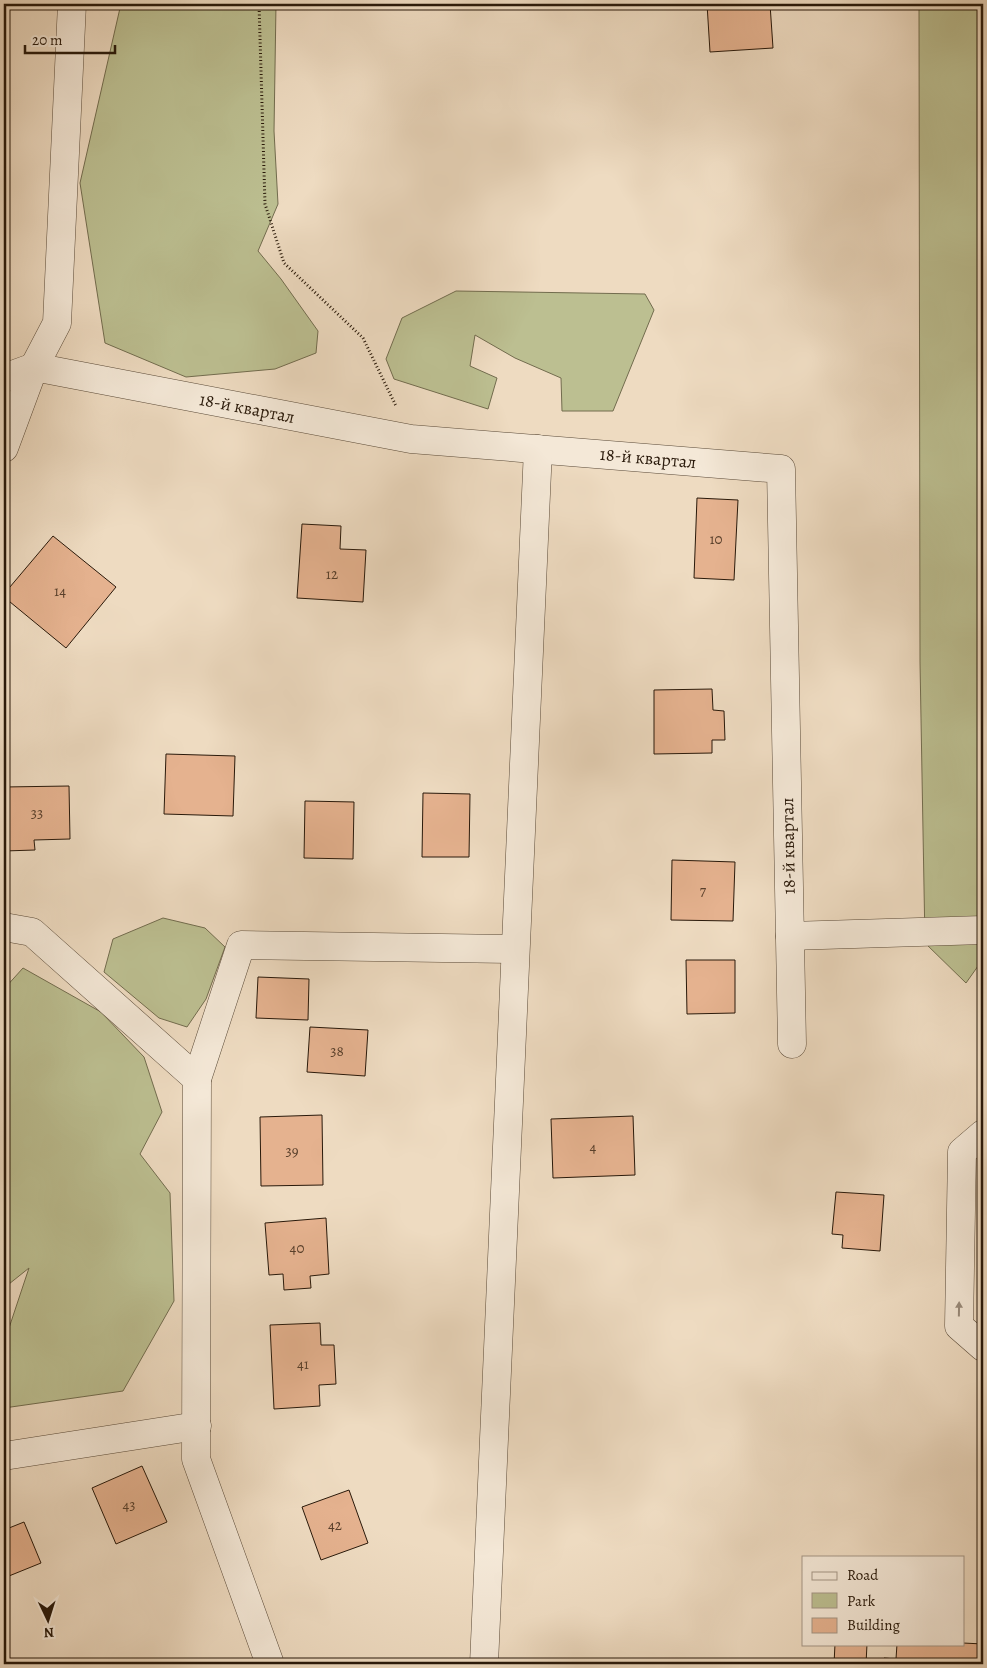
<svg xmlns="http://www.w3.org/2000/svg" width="987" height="1668" font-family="Alegreya,serif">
  <rect width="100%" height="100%" fill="#eedbc1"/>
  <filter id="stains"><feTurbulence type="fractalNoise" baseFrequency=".004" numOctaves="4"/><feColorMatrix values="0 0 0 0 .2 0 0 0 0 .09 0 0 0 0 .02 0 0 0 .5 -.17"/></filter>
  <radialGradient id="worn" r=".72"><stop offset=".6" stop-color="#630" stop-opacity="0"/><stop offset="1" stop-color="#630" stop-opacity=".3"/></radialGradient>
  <g fill="#bcbf91" stroke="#726c4e">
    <path d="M123,4H276L274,131L278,204L258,251L281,279L318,331L316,353L275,369L186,377L105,343L80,183L120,8Z"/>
    <path d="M919,4H983V959L966,983L925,943L920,662Z"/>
    <path d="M456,291L645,294L654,310L613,411H562L561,378L515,358L475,335L470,366L497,378L488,409L394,379L386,359L402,318Z"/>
    <path d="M163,918L205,928L225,947L206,999L187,1027L159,1018L104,972L113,939Z"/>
    <path d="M23,968L101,1012L144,1057L162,1112L140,1154L170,1193L174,1301L123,1391L4,1408V1336L8,1331L29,1268L4,1288V989Z"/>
  </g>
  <g fill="#e5b28f" stroke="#29190a">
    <path d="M707,4H770L773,48L710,52Z"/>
    <path d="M697,498L738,500L734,580L694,578Z"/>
    <path d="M302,524L341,526L340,549L366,550L363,602L297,598Z"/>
    <path d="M53,536L116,587L66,648L4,597V594Z"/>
    <path d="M712,689L713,710L724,711L725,740H712V753L654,754V690Z"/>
    <path d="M166,754L235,756L233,816L164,814Z"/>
    <path d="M69,786L70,839L34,840L35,850L4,851V787Z"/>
    <path d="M423,793L470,794L469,857H422Z"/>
    <path d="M305,801L354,802L353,859L304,858Z"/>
    <path d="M672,860L735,862L733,921L671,920Z"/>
    <path d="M686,960H735V1013L687,1014Z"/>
    <path d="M258,977L309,979L308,1020L256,1018Z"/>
    <path d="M310,1027L368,1030L365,1076L307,1072Z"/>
    <path d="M322,1115L323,1185L261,1186L260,1117Z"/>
    <path d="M633,1116L635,1175L553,1178L551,1119Z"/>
    <path d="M836,1192L884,1195L880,1251L842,1248L843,1235L832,1234Z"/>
    <path d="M326,1218L329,1274L310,1276L311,1288L284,1290L283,1274L269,1275L265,1223Z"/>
    <path d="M320,1323L321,1345H334L336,1384L319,1385L320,1406L274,1409L270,1325Z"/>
    <path d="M142,1466L167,1522L116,1544L92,1488Z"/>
    <path d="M349,1490L368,1543L321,1560L302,1507Z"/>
    <path d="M24,1522L41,1563L4,1578V1530Z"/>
    <path d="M963,1643L983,1644V1664H884V1658L896,1659L897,1644H963Z"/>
    <path d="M835,1644H867L866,1664H834Z"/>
  </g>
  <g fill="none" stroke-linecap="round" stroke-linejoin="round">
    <g stroke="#5a4a38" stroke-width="29">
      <g id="minor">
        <path d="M34,367L411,439L781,469L792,1044"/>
        <path d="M4,378L34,367"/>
        <path d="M4,448L34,367L57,323L72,4"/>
        <path d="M4,927L32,932L197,1079L196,1459L270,1664"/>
        <path d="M790,936L983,930"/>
        <path d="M197,1079L241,945L515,949"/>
        <path d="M983,1134L962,1152L959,1326L983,1347"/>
        <path d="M4,1456L197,1426"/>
        <path d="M484,1664L538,449"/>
      </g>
    </g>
    <path stroke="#29190a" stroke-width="3" stroke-dasharray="1 2.5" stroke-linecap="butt" d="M259,4L265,204L284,263L363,338L396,406"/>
    <use href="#minor" stroke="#f4e8d7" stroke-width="28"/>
  </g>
  <defs><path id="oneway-solid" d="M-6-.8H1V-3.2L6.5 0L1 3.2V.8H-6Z" transform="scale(1.25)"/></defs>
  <use fill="#998b7b" href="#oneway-solid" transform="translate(959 1309) rotate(-89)"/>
  <g text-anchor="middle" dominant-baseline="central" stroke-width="4" stroke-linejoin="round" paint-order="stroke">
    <g font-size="15" fill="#583f2b">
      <text x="716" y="539">10</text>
      <text x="332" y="574">12</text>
      <text x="60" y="591">14</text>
      <text x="37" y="813">33</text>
      <text x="703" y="891">7</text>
      <text x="337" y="1051">38</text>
      <text x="593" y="1147">4</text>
      <text x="292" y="1151">39</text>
      <text x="297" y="1248">40</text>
      <text x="303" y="1364">41</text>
      <text x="129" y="1505">43</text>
      <text x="335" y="1525">42</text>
    </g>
    <g font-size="18" fill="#29190a" stroke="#f4e8d7">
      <text transform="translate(247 408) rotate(11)">18-й квартал</text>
      <text transform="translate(648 458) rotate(5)">18-й квартал</text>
      <text transform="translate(788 846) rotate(-91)">18-й квартал</text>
    </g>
  </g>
  <rect width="987" height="1668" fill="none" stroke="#eedbc1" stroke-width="20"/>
  <rect x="5" y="5" width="977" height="1658" fill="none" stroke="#29190a" stroke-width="2.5"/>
  <rect x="10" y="10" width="967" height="1648" fill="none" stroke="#29190a"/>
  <rect x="802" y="1556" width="162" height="90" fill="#f4e8d7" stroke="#a39585"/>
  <rect x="812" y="1572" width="25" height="8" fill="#f4e8d7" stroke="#a39585"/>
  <text x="847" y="1580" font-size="15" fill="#29190a">Road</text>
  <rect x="812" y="1593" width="25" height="15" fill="#bcbf91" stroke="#a39585"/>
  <text x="847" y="1606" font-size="15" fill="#29190a">Park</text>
  <rect x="812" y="1618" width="25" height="15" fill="#e5b28f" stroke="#a39585"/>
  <text x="847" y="1630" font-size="15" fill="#29190a">Building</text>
  <g transform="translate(48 1620) rotate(176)" stroke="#f4e8d7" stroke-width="4" paint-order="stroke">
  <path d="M0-4L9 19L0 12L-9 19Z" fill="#29190a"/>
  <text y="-8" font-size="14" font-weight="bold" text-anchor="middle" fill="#29190a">N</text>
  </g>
  <path d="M25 45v8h90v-8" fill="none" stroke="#29190a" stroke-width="2.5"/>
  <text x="32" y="45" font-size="15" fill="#29190a" stroke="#f4e8d7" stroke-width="4" paint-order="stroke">20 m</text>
  <rect width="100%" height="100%" filter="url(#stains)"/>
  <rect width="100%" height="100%" fill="url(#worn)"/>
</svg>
